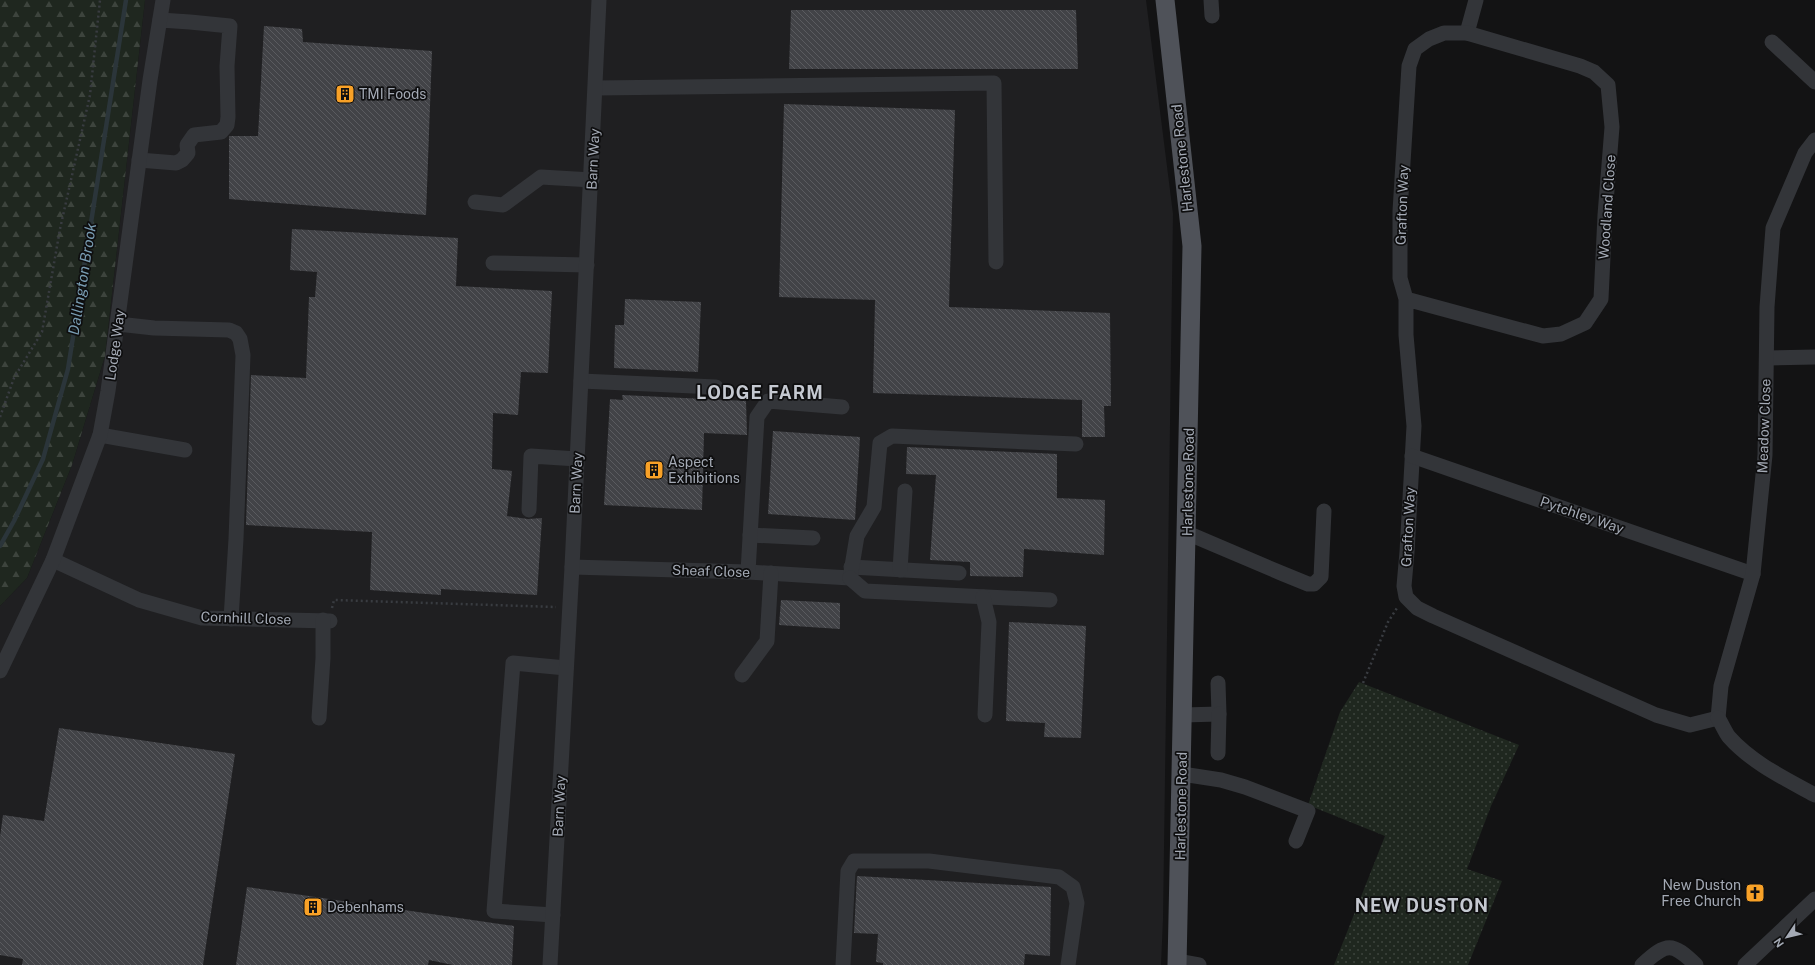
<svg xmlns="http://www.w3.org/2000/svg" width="1815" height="965" font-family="'Public Sans',sans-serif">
  <defs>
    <pattern id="forest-firs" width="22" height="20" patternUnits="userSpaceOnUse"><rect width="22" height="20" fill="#1f271f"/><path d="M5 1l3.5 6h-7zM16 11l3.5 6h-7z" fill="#3d443d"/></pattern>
    <pattern id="park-dots" width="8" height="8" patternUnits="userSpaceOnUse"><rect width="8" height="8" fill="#1f271f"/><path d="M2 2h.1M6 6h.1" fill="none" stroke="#3d443d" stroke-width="1.8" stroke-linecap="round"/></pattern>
    <pattern id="building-back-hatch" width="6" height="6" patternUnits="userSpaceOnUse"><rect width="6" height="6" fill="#424347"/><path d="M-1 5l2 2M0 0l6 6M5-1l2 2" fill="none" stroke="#5a5b5f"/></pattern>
  </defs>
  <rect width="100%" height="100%" fill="#131314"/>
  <path fill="#1f1f21" d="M145,0H1146L1173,214L1163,919L1161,965H0V606L27,578L72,465L105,356Z"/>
  <path fill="url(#forest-firs)" d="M0,0H145L105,356L72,465L27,578L0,606Z"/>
  <path fill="url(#park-dots)" d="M1359,682L1519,745L1491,806L1467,869L1502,881L1468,965H1334L1385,836L1308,805L1340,712Z"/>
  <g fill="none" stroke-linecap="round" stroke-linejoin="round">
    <path stroke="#2b353a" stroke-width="4.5" d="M0,546L14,521L43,459L68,369L126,0"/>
  </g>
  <g fill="url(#building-back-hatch)">
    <path d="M791,10H1076L1078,69H789Z"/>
    <path d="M264,26L302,29L303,42L432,51L426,215L229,199V136H258Z"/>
    <path d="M784,104L955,110L949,307L1110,313L1111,406H1104L1105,437H1082V400L873,393L875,300L779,297Z"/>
    <path d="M292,229L458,238L456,286L552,291L548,373L521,372L518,415L493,413L492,469L512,471L507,516L528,519L542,518L537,595L441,589V595L370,590L372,532L246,525L251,375L306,378L309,297H315L317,272L290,270Z"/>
    <path d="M625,299L701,302L698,372L614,368L615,325H624Z"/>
    <path d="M622,395L746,401L747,435L704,433L702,510L604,505L610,399L623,400Z"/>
    <path d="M773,431L860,437L855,520L768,514Z"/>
    <path d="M907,447L1057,454V498L1105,500L1104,555L1024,549L1023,577L970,576V562L930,560L936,475L906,474Z"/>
    <path d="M781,600L840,603V629L779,625Z"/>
    <path d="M1009,622L1086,626L1081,738L1044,737L1045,723L1006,721Z"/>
    <path d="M59,728L235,754L203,965H22L23,959L0,955V837L3,815L44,821Z"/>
    <path d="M857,876L1051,887L1050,956L1025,954L1024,965H883V963L876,962L878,934L854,933Z"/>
    <path d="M247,887L514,926L512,965H453L429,960L428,965H236Z"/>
  </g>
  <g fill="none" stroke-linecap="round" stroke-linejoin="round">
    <g stroke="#393c41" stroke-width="2.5" stroke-dasharray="2 3" stroke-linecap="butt">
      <path d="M0,417L14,378L42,332L60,229L90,95L100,0"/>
      <path d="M332,608L334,600L556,607"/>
      <path d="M1363,683L1388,622L1397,608"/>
    </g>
    <g stroke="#333539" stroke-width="15">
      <path d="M1211,0L1212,16"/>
      <path d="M1467,33L1476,0"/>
      <path d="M1772,42L1815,82"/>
      <path d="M596,88L994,83L996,262"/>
      <path d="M139,160L176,163L182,160L188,153L187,145L194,135L221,132L227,125L228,117L227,66L230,26L190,22L160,20"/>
      <path d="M475,202L503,205L541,177L592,180"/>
      <path d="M493,263L587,265"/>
      <path d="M1406,299L1543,336L1561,334L1585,323L1601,299L1605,215L1612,127L1608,85L1594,72L1580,66L1467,33H1444L1429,39L1415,49L1409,66L1400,211V278L1406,299V335L1414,426L1407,552L1404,586L1406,597L1417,608L1433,616L1656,715L1690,725L1718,718"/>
      <path d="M118,324L154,328L229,330L236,333L240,339L243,355L236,539L231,619"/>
      <path d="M1767,358L1815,357"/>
      <path d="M581,381L716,387"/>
      <path d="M100,435L185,450"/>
      <path d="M1412,456L1753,574"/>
      <path d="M529,510L531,456L577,459"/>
      <path d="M1187,533L1281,573L1308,584H1314L1321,577L1324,511"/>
      <path d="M750,535L813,538"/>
      <path d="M53,560L139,600L202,618L330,621"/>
      <path d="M572,567L748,572L850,578"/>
      <path d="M851,567L959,573"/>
      <path d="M900,570L905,491"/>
      <path d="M748,572L757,417L768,401L842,407"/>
      <path d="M850,578L857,536L874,507L880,443L892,436L1076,444"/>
      <path d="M850,578L865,591L1050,600"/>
      <path d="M983,597L989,622L985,715"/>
      <path d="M0,671L53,560L100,435L108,391L150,80L163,0"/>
      <path d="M742,675L767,641L771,573"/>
      <path d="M1183,715L1219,714L1218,683"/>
      <path d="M319,718L323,658V620"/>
      <path d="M1718,718L1721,686L1753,574L1765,455L1767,307L1773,228L1805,153L1815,140"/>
      <path d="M1718,718C1722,724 1725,732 1729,737C1752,763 1786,779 1815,795"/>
      <path d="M1218,753L1219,714"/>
      <path d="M1182,774L1221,780L1245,787L1308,811L1296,841"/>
      <path d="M553,915L494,911L513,663L566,668"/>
      <path d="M1177,961L1199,965"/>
      <path d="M550,965L572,567L599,0"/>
      <path d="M843,965L848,871L854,861H929L1059,877L1073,887L1077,903L1068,965"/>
      <path d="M1642,965C1667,942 1672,942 1696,965"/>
      <path d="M1745,965L1815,899"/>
    </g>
    <path stroke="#4f5259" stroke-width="19" d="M1165,0L1192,246L1177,965"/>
  </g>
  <defs>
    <g id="building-square" transform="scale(1)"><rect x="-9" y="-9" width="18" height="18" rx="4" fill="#f8a127" stroke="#0e0e0f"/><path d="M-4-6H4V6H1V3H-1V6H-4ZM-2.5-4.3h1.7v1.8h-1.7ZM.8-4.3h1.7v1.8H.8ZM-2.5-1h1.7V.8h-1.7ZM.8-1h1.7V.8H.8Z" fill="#111"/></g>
    <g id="church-square" transform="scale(1)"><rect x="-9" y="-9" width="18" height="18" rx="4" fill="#f8a127" stroke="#0e0e0f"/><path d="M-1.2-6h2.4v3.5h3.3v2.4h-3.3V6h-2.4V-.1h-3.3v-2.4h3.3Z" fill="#111"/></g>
  </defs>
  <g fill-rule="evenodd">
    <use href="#building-square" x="345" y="94"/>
    <use href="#building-square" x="654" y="470"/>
    <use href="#church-square" x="1755" y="893"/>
    <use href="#building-square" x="313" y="907"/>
  </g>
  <g text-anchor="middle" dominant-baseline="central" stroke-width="3.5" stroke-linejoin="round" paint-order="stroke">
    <g font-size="14" fill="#a4aab5" stroke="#0e0e0f" text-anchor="start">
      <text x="359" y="94">TMI Foods</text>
      <text x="668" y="462">Aspect<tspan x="668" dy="16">Exhibitions</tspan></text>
      <text x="1741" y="885" text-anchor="end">New Duston<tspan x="1741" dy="16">Free Church</tspan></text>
      <text x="327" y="907">Debenhams</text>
    </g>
    <g font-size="14" fill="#a4aab5" stroke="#0e0e0f">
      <text transform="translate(1182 158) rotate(-96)">Harlestone Road</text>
      <text transform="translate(593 159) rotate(-87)">Barn Way</text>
      <text transform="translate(1402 205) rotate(-88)">Grafton Way</text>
      <text transform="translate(1607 207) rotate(-86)">Woodland Close</text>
      <text transform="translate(115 345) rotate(-82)">Lodge Way</text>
      <text transform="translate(1764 426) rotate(-88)">Meadow Close</text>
      <text transform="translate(1188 482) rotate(-89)">Harlestone Road</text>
      <text transform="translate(576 483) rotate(-87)">Barn Way</text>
      <text transform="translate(1582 515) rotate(19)">Pytchley Way</text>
      <text transform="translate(1408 527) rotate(-87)">Grafton Way</text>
      <text transform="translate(711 571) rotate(2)">Sheaf Close</text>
      <text transform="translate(246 618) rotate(2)">Cornhill Close</text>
      <text transform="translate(559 806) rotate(-87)">Barn Way</text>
      <text transform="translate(1181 806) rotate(-89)">Harlestone Road</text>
    </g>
    <g font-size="15" font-style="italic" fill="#799cb2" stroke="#0e0e0f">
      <text transform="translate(82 279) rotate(-81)">Dallington Brook</text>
    </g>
    <g font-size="18" font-weight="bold" letter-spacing="1" fill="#c5c9d1" stroke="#0e0e0f">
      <text x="760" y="392">LODGE FARM</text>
      <text x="1422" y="905">NEW DUSTON</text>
    </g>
  </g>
  <g transform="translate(1787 937) rotate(235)" stroke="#0e0e0f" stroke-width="3" paint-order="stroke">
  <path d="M0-3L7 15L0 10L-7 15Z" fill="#a4aab5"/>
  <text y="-6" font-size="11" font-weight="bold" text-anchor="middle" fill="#a4aab5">N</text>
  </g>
</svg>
